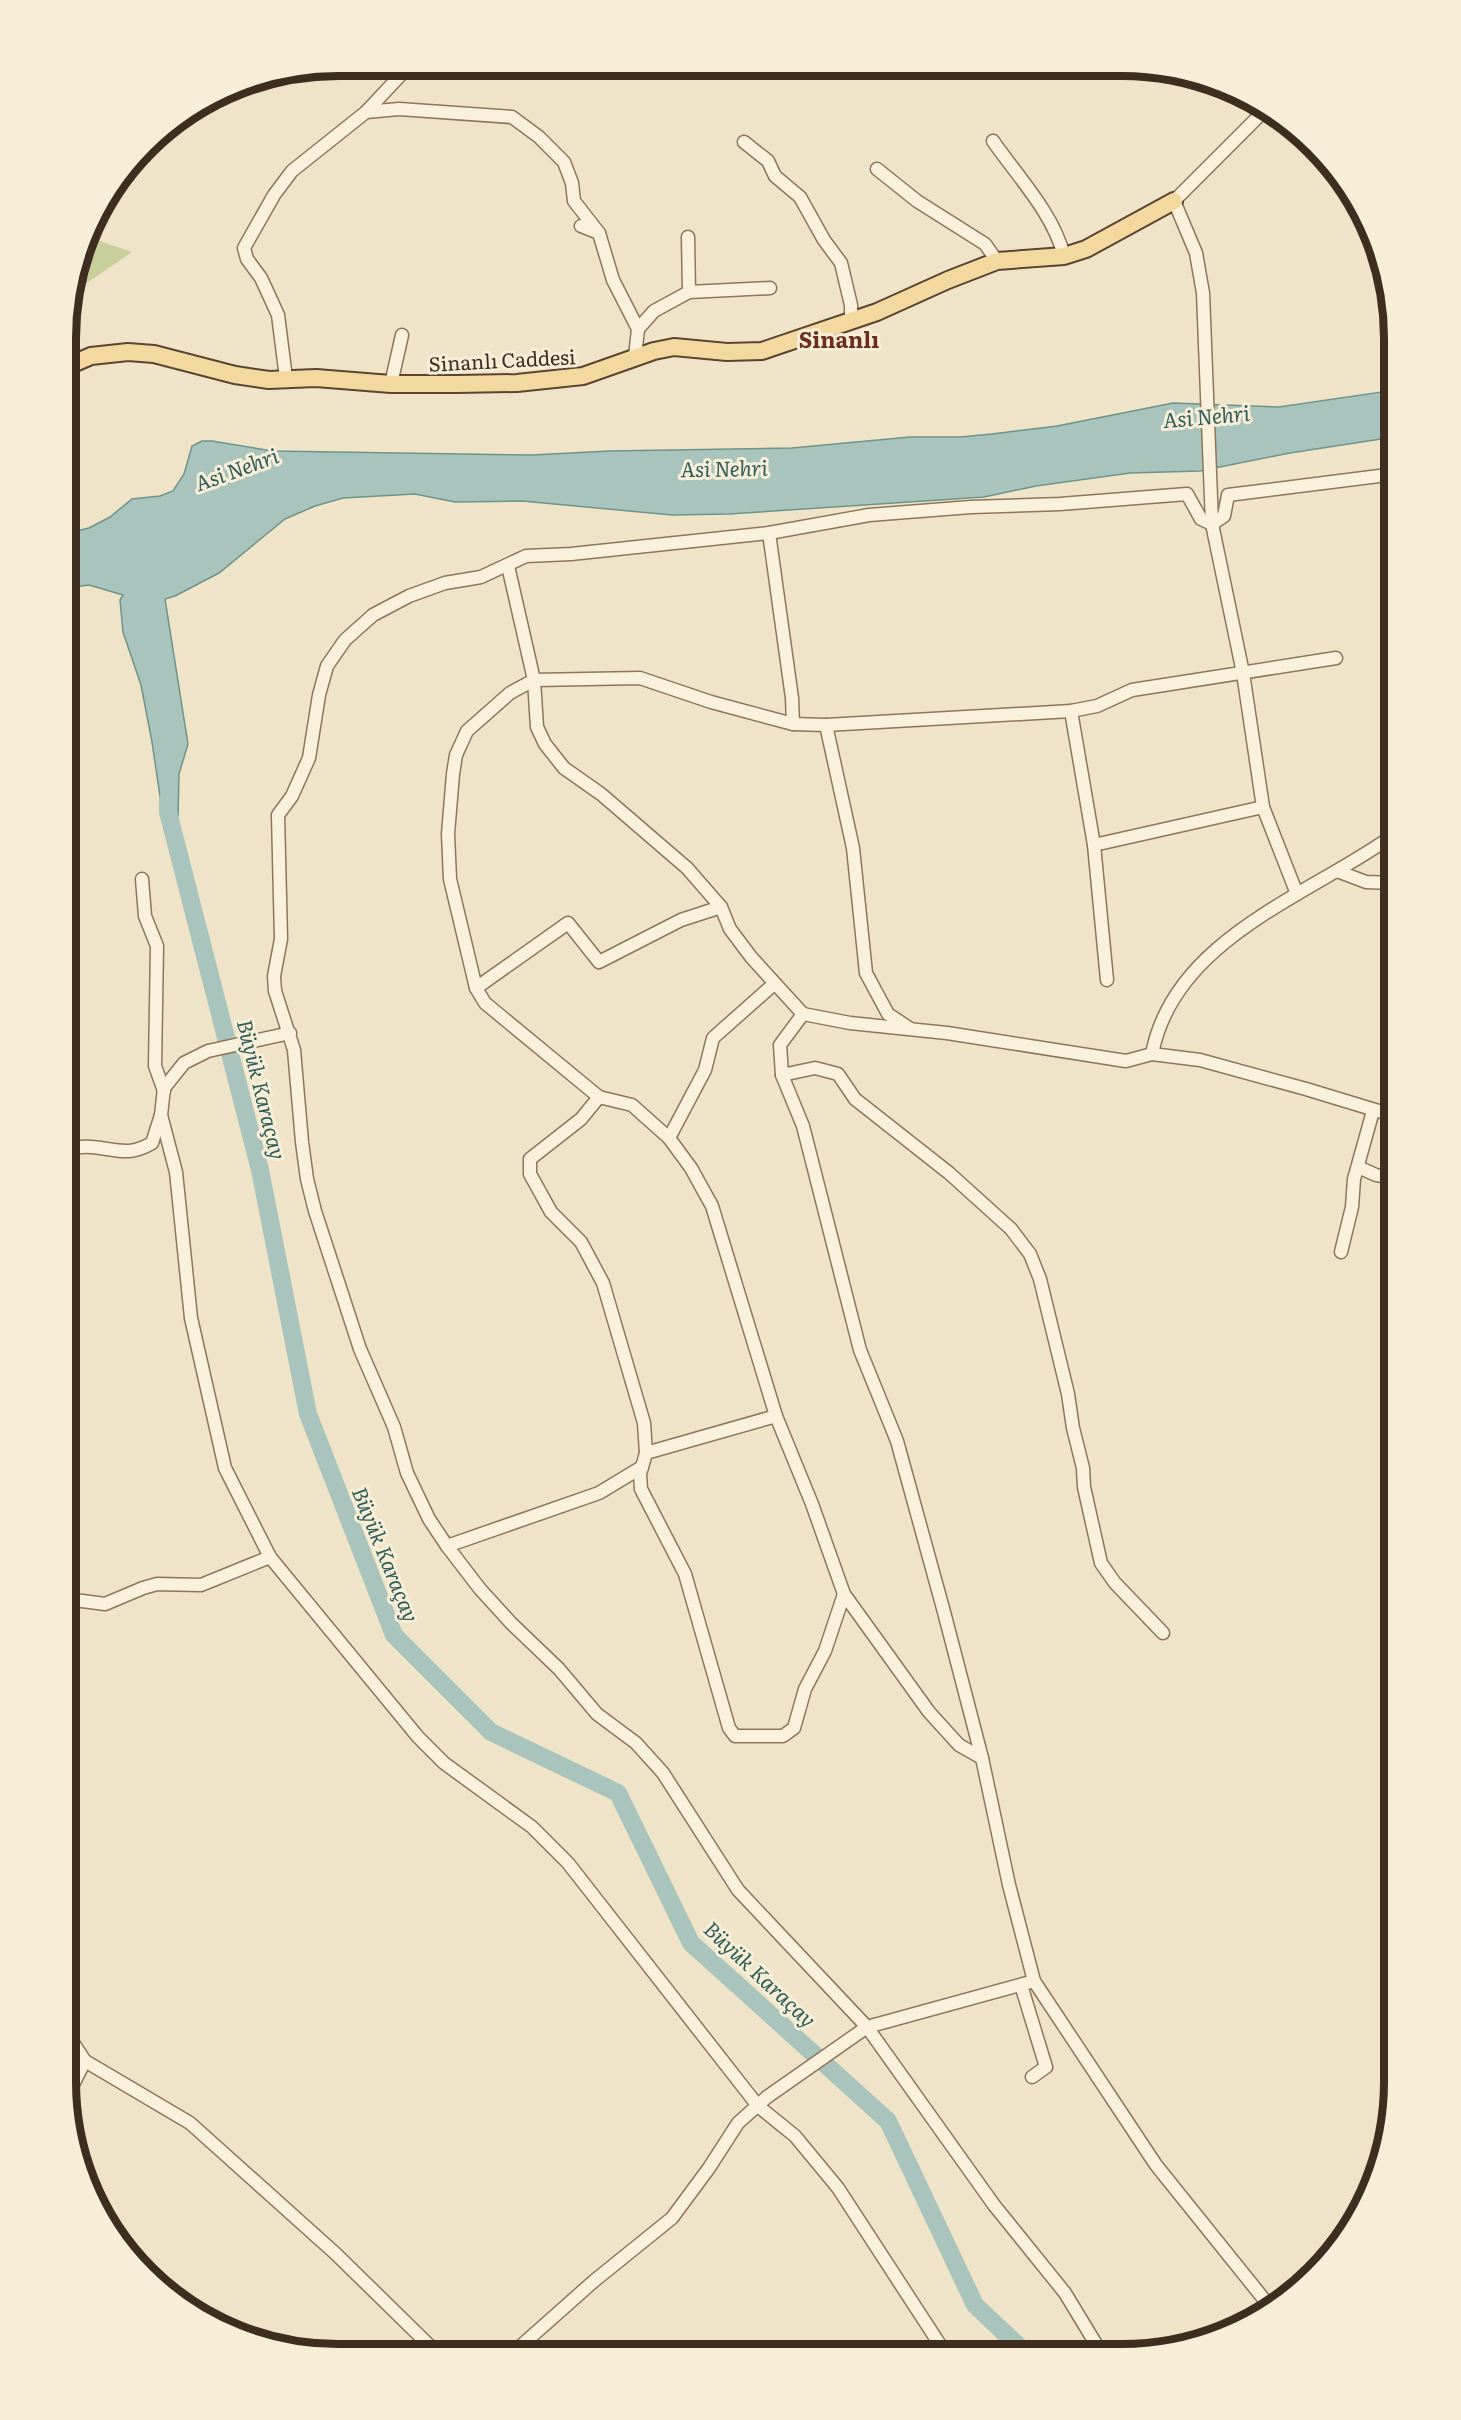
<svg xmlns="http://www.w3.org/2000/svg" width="1461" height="2420" font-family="Literata,serif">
  <rect width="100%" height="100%" fill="#f0e4c8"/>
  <path fill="#c9cf9b" d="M88,237L132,252L71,294Z"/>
  <path fill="#a9c4bc" stroke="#6f938a" stroke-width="1.5" d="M1395,390V440L1381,439L1290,453L1200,471L1130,473L1036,486L984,497L729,514L672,515L522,501L455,502L415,494L343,498L315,506L285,519L219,573L175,596L165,599L188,744L179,774L178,818L171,823L164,824L152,742L141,685L123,632L120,600L123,595L89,585L68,588V533L89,528L110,517L132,499L160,496L173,491L184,474L192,446L202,441H212L272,451L532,455L609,451L792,448L910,437H960L992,434L1057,426L1173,403L1279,407Z"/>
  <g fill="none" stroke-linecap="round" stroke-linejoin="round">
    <path stroke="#a9c4bc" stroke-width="18" d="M168,799V812L260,1170L308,1414L394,1635L491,1732L618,1793L691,1943L888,2121L975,2305L1027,2354"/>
    <g stroke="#8d765c" stroke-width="15">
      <g id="minor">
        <path d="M1266,109L1174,201L1196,253L1203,293L1212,524L1243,673L1263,807L1297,894"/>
        <path d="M366,112L399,109L512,117L539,137L564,162L572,183L574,201L599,233"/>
        <path d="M993,141C1018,177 1053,213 1064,256"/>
        <path d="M744,142L768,161L775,176L800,197L824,240L841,263L851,305V322"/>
        <path d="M877,169L917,201L985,244L997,261"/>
        <path d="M581,226L599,233L613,280L638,329L635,357"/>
        <path d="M688,237L689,292"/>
        <path d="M638,329L654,311L689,292L770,288"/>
        <path d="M286,378L278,315L261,278L247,259L244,248L274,195L292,171L366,112L409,66"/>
        <path d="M391,384L402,335"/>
        <path d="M769,533L792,698L793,724"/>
        <path d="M508,566L534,680L537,727L545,744L564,768L601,794L687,868L721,907L730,929L751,957L803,1014"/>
        <path d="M1071,711L1094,845L1107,980"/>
        <path d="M826,725L853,848L866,973L888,1014L909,1028"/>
        <path d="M1094,845L1263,807"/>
        <path d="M1337,871L1366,882L1395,883"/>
        <path d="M142,879L145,916L157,946L155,1066L164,1091"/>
        <path d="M476,988L568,923L599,962L681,920L721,907"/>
        <path d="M1152,1054L1200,1060L1306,1089L1395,1116"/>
        <path d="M782,1075L815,1068L838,1074L855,1099L949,1173L1011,1229L1030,1254L1040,1279L1068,1394L1073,1428L1083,1468L1084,1487L1101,1563L1115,1583L1163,1633"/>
        <path d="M599,1097L581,1119L530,1159V1174L551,1212L581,1242L603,1283L644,1423L646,1453L640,1474L641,1489L685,1574L729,1728L735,1736H783L794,1728L805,1689L825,1651L844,1594"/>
        <path d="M161,1115L176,1172L191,1318L225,1468L270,1557L418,1737L444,1763L532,1827L568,1863L758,2106L795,2136L838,2188L946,2354"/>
        <path d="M669,1138L705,1070L713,1038L774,984"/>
        <path d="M67,1149C75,1148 84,1146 91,1147C117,1149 128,1157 152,1143L161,1115L164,1088L184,1063L208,1051L290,1033"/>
        <path d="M1358,1167L1376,1175L1395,1179"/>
        <path d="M1341,1252L1352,1207L1354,1179L1373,1111"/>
        <path d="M646,1453L776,1416"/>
        <path d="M447,1546L599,1493L642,1467"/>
        <path d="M67,1599L105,1604L143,1588L157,1584L201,1585L270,1557"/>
        <path d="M982,1758L959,1745L929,1712L844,1594L812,1504L776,1416L712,1206L691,1168L669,1138L632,1105L599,1097L485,1003L476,988L450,879L448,834L453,774L456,755L467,731L510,693L534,680L640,678L711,702L793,724L826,725L1071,711L1097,706L1132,690L1336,658"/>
        <path d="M1021,1985L1046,2067L1032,2077"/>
        <path d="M66,2032L85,2061L190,2123L336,2254L436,2352"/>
        <path d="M68,2094L85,2061"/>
        <path d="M1271,2308L1156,2165L1034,1981L1009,1885L982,1758L944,1612L897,1441L860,1350L803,1126L782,1075L780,1045L803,1014L850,1023L947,1033L1126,1061L1152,1054C1174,938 1311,895 1395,834"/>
        <path d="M514,2352L594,2281L672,2218L709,2168L738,2123L767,2097L867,2027L1034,1981"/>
        <path d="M1102,2354L1065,2293L994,2205L867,2027L738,1890L663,1773L636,1743L597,1714L559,1669L511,1623L480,1589L447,1546L429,1519L407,1473L394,1427L360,1349L315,1211L307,1179L302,1142L294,1050L275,991L274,976L281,939L278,815L292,796L309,758L319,695L327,666L345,640L373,615L409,596L445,583L481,577L526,556L571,554L769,533L869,515L971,507L1060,504L1187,494L1201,519L1212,524L1224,516L1228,495L1395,474"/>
      </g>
    </g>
    <g stroke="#5b4430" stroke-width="20">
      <path id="major" d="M68,366L91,356L128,352L154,354L235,375L269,380L316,378L391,384H457L517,383L583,376L654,351L674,347L727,352L762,351L877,312L948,280L997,261L1064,256L1086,249L1174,201"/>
    </g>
    <use href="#minor" stroke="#faf1dc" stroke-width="12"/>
    <use href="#major" stroke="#f3d9a0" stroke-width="16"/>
  </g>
  <g text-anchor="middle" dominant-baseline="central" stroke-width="6" stroke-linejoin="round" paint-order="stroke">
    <g font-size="20" fill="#3d2e20" stroke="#f7eed8">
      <text transform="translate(502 359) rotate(-3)">Sinanlı Caddesi</text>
    </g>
    <g font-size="21" font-style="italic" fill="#2f5d5a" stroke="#f7eed8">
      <text transform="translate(1206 415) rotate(-5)">Asi Nehri</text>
      <text transform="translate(724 467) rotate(-1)">Asi Nehri</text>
      <text transform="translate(236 468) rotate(-20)">Asi Nehri</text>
      <text transform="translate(263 1089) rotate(76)">Büyük Karaçay</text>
      <text transform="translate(387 1554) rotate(68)">Büyük Karaçay</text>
      <text transform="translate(761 1973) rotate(43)">Büyük Karaçay</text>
    </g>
    <g font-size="22" font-weight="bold" fill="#6b2e1e" stroke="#f7eed8">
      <text x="839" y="338">Sinanlı</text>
    </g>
  </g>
  <path d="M0 0H1461V2420H0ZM338 76H1122A262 262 0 0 1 1384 338V2082A262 262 0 0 1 1122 2344H338A262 262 0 0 1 76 2082V338A262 262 0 0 1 338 76Z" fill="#f7eed8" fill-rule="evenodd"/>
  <path fill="none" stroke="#3d2e20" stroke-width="8" d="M338 76H1122A262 262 0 0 1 1384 338V2082A262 262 0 0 1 1122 2344H338A262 262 0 0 1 76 2082V338A262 262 0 0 1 338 76Z"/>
</svg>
